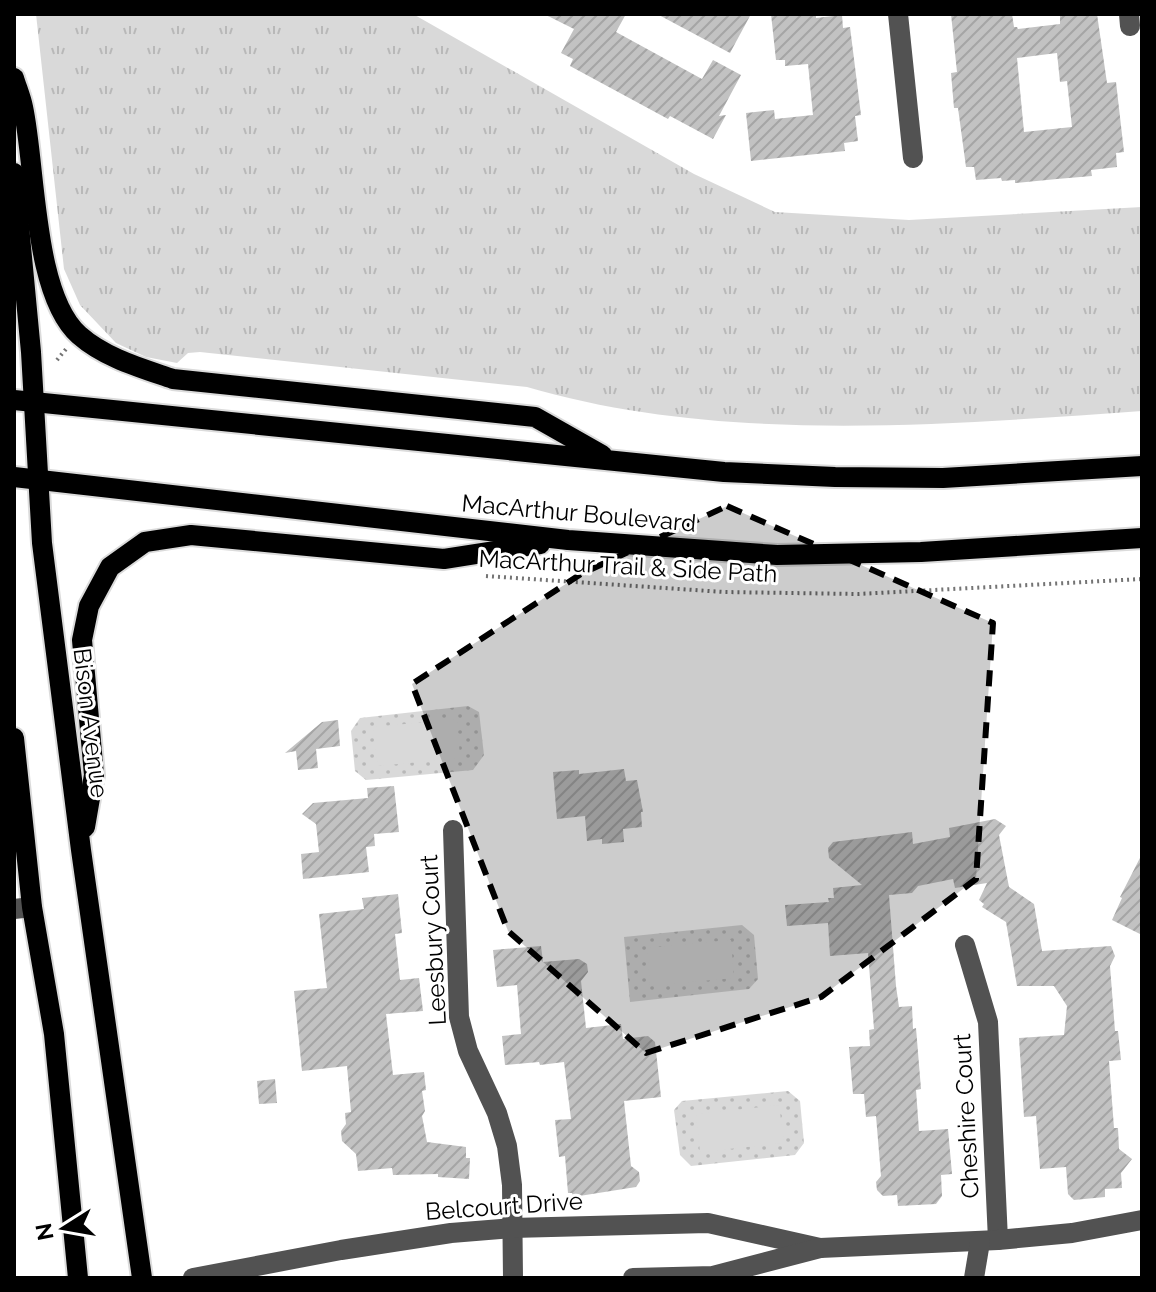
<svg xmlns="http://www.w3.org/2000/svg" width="1156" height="1292" font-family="Raleway,sans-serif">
  <defs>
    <pattern id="grass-tufts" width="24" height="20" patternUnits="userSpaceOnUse" patternTransform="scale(2)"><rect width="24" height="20" fill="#d9d9d9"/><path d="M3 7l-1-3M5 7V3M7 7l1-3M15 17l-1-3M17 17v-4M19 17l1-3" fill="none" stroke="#b8b8b8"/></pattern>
    <pattern id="park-dots" width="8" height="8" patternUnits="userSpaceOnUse" patternTransform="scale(2)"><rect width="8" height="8" fill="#d9d9d9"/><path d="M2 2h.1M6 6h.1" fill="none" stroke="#b8b8b8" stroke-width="1.8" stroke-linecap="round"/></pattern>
    <pattern id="building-hatch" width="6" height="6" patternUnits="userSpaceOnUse" patternTransform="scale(2)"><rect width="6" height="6" fill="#c2c2c2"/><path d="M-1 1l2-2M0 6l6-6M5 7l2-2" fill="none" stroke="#a5a5a5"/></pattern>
  </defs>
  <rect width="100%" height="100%" fill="#fff"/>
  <path fill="url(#grass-tufts)" d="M36,14H413L694,174L775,212L909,220L1142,207V411C942,425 721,444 527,387L200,352L188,353L177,363L146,357L116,343L80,305L64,269Z"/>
  <g fill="url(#park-dots)">
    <path d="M468,706L479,712L484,755L473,770L366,780L355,771L351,731L360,718Z"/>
    <path d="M742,925L754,935L758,979L749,989L630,1002L624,937Z"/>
    <path d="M788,1091L800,1101L804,1143L795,1155L691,1166L680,1155L674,1110L682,1101Z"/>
  </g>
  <g fill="#d9d9d9">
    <path d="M457,719L460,758L378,766L373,727Z"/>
    <path d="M731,940L734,978L650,986L647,948Z"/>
    <path d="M779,1105L784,1143L700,1152L696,1114Z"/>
  </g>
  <g fill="url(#building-hatch)" fill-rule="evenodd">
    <path d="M544,14H626L616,32L702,79L713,60L741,75L719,116L726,115L713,139L670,116L668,119L570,66L573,59L561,53L574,29Z"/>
    <path d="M657,14H751L730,53Z"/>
    <path d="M771,14H816V18L842,15L843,28L850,27L861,115L855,116L858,141L844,143L845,151L751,161L746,113L774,110L775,119L813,115L808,64L785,66V60H776Z"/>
    <path d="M951,14H1012L1014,27H1017L1018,29L1060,24V14H1097L1107,83L1116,82L1124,152L1116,153L1117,167L1091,170L1092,176L1057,179L1015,183V180L1002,181L1001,178L976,180L974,167H966L958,108H954L951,73L957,72ZM1057,53L1060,82L1067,81L1072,127L1024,132L1017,58Z"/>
    <path d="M338,720L340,746L316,749L318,768L298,770L296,751L285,753L322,722Z"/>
    <path d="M624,769L626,781L637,780L643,812H641L642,827L623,829L624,842L602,844V839L587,841L585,816L557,819L553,772L579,770V774Z"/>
    <path d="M394,786L399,832L374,834L375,846L366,847L369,872L303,879L301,854L319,852L316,824L302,814L313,803L368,798L367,788Z"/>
    <path d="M995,819L1006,826L999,835L1009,887L1034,904L1042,951L1111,946L1115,956L1110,966L1115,1031H1118L1121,1060L1109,1061L1114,1128H1118L1119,1149L1132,1159L1121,1173L1122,1188L1105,1189V1197L1074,1200L1068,1194L1066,1167L1040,1169L1036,1116L1024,1117L1019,1038L1064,1035L1067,1006L1054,986H1017L1006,922L982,907L984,904L979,900L987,883L955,888L953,879L918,886L912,893L889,895L896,986L899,1007L912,1006L913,1029L916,1028L921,1089L916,1090L919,1131L948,1129L952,1174L941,1175L942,1196L936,1204L898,1206L897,1195L883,1196L877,1190L876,1182L881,1176L876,1116L866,1117L864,1094H853L849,1047L870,1046L869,1030L874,1029L868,953L830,956L828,923L787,926L785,905L829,902L828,898H834L833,888L862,885L829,858L828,848L833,842L912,832L913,844L950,837L949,828Z"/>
    <path d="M1142,854V935L1112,920L1122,898L1120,897Z"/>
    <path d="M398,894L402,933L395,934L400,980L419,978L423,1011L386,1014L393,1075L424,1072L426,1090L422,1091L425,1111L422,1116L427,1142L466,1147V1158H470L469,1179L438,1177V1174L393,1175L392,1168L358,1171L356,1154L342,1141L341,1131L346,1124L345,1113L351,1112L347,1066L302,1071L294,991L327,988L319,914L364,909L362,898Z"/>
    <path d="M541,946L543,962L579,959L587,964L588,972L581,981L586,1028L621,1024L623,1039L648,1036L655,1042L661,1097L624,1101L631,1166L639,1172L640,1181L636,1187L573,1197L572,1193H568L565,1156L559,1157L555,1120L571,1119L564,1062L540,1065L539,1062L505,1065L502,1036L521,1034L517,985L497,987L493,950Z"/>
    <path d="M275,1079L277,1103L259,1104L257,1081Z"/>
  </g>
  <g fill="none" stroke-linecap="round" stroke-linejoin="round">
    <g stroke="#dbdbdb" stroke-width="24">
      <g id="major">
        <path d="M14,78C17,88 21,97 23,107C36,167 33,294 79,335C105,358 141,368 173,379L535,417L602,455"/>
        <path d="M14,173L31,352L42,543L81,850L142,1278"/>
        <path d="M14,400L724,472L835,477L943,478L1142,466"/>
        <path d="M14,477L568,540L777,555L921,552L1142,538"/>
        <path d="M14,738L32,907L54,1034L78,1278"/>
        <path d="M85,827L94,775L82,640L89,606L110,567L145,542L191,535L444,559L540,544"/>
      </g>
    </g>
    <g stroke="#747474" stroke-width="4" stroke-dasharray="2 4" stroke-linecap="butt">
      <path d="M57,360L66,349"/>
      <path d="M486,576L724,592L858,594L1142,579"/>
    </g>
    <g stroke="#525252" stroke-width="20">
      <path d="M898,14L913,158"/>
      <path d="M1129,14L1130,26"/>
      <path d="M453,830L459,1017L468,1051L497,1113L507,1146L512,1185L513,1278"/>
      <path d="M14,909L32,907"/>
      <path d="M965,945L988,1022L998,1240"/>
      <path d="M193,1278L341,1250L451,1233L512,1228L708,1223L820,1248"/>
      <path d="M633,1278L713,1276L820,1248L998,1240L1072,1233L1142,1220"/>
      <path d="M974,1278L980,1242"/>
    </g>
    <use href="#major" stroke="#000" stroke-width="20"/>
  </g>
  <path fill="#000" fill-opacity="0.2" stroke="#000" stroke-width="6" stroke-dasharray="16 10" stroke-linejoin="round" d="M727,506L993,623L976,879L821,997L646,1053L508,931L412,684L581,574Z"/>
  <g text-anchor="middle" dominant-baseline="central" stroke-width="6" stroke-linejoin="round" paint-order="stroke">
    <g font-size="24" fill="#000" stroke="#fff">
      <text transform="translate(579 513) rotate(5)">MacArthur Boulevard</text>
      <text transform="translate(628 566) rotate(3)">MacArthur Trail &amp; Side Path</text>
      <text transform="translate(91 723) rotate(83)">Bison Avenue</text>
      <text transform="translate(433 940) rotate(-93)">Leesbury Court</text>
      <text transform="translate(966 1116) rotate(-93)">Cheshire Court</text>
      <text transform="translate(504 1206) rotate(-4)">Belcourt Drive</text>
    </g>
  </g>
  <rect width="1156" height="1292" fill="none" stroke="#000000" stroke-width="32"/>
  <g transform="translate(64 1228) rotate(259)" stroke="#ffffff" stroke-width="6" paint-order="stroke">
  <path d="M0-6L14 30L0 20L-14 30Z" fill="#000000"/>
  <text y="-12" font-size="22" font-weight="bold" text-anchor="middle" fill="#000000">N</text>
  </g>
</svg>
